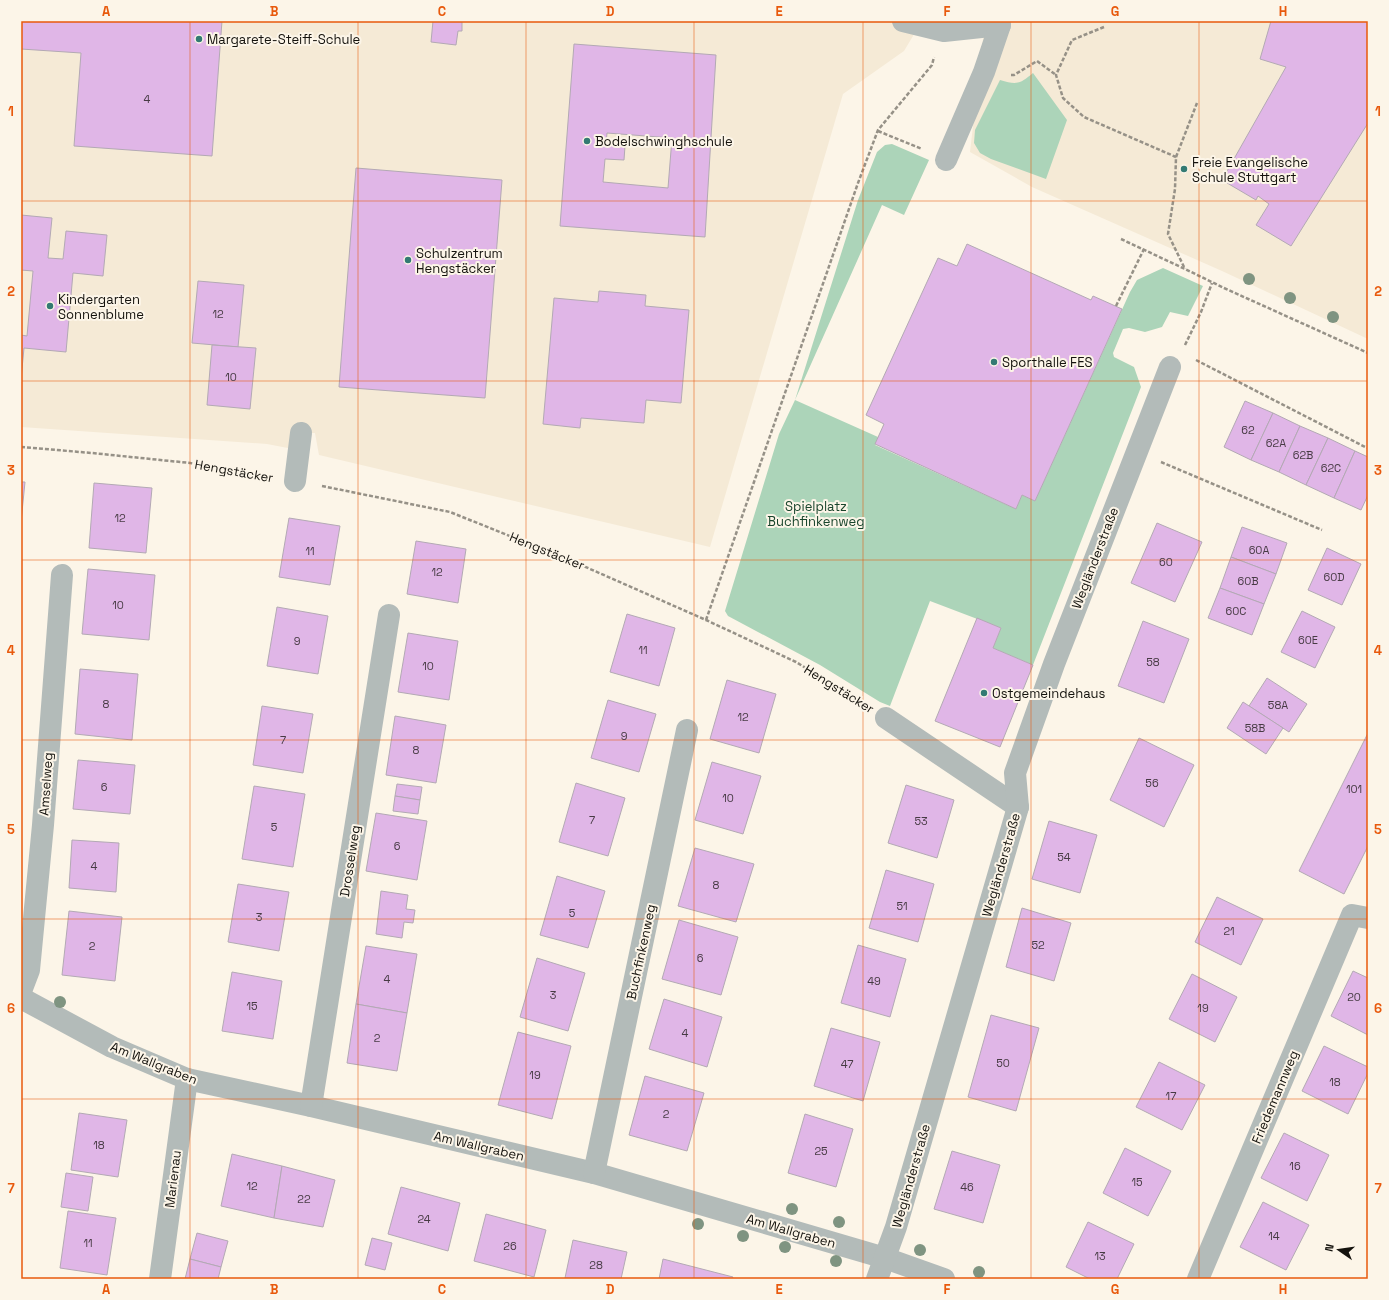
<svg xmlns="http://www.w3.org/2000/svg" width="1389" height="1300" font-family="'Space Grotesk',sans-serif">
  <rect width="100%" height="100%" fill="#fcf5e8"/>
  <g fill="#f5ead6">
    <path d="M21,21H922L904,51L843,94L710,547L319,455L315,433H295L293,449L267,444L21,427Z"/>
    <path d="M985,21H1368V339L1222,271L1032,187L970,152Z"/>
  </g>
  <g fill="#acd4b9">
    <path d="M1033,73L1067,120L1046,179L991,159L980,153L974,143L975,130L1000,80C1017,85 1020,84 1033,73Z"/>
    <path d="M892,144L929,160L904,215L882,205L795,400L878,437L875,445L1016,509L1022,495L1035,501L1130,292L1137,280L1163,268L1203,286L1188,316L1170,312L1162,327L1145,332L1129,328L1123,329L1113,353L1114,357L1134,367L1141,387L1033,665L993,648L1001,628L930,601L890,706L880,702L820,665L728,616L725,611L779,434L795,400L858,200L877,152L885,145Z"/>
  </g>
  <g fill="#e0b6e7" stroke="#b3a9b4" fill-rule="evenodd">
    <path d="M21,21H222L212,156L74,146L81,53L21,49Z"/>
    <path d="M433,21H462V31H458L456,45L431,42Z"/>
    <path d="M1271,21H1368V123L1291,246L1256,225L1269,204L1258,196L1256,200L1222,180L1286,67L1260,59Z"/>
    <path d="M574,44L716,55L705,237L560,226ZM607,133L672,138L668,188L603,182L605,159L624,160L625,146L606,144Z"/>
    <path d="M356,168L502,180L485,398L339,387Z"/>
    <path d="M21,215L52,218L48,258L63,259L66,231L107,235L103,276L73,273L66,352L24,348L21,379V335L27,336L33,271L21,270Z"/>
    <path d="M967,244L1091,300L1093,296L1122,309L1035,501L1022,495L1016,509L875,444L884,424L866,415L938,258L957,266Z"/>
    <path d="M198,281L244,285L238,347L192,343Z"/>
    <path d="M599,291L646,295L645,306L689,310L681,403L646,400L644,423L581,418L580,428L543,424L554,298L598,302Z"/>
    <path d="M212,345L256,348L250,409L207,405Z"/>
    <path d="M1245,401L1273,413L1251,460L1224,447Z"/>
    <path d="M1273,413L1300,426L1279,472L1251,460Z"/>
    <path d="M1300,426L1328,438L1306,485L1279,472Z"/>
    <path d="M1328,438L1355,451L1334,498L1306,485Z"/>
    <path d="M1355,451L1368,457V495L1361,510L1334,498Z"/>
    <path d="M21,482H25L21,522Z"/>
    <path d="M94,483L152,488L146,553L89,548Z"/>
    <path d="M289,518L340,526L330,585L279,577Z"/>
    <path d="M1157,523L1202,542L1175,602L1131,583Z"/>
    <path d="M1242,527L1287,543L1276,574L1231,557Z"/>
    <path d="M416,541L466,549L458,603L407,594Z"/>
    <path d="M1327,548L1361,564L1342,605L1308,590Z"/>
    <path d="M1231,557L1276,574L1264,604L1220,588Z"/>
    <path d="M88,569L155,575L149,640L82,634Z"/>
    <path d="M1220,588L1264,604L1252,635L1208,618Z"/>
    <path d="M277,607L328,616L318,674L267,666Z"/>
    <path d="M1302,611L1335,627L1315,668L1281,652Z"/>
    <path d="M627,614L675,628L659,686L610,672Z"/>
    <path d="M977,618L1001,628L993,648L1033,665L1000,747L935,721Z"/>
    <path d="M1143,621L1189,639L1164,703L1118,686Z"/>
    <path d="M408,633L458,641L449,700L398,692Z"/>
    <path d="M80,669L138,674L132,740L75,734Z"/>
    <path d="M1267,678L1307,704L1289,732L1249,706Z"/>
    <path d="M727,680L776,694L759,753L710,739Z"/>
    <path d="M608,700L656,714L639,772L591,758Z"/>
    <path d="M1243,702L1283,728L1266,754L1227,728Z"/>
    <path d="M262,706L313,714L303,773L253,765Z"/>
    <path d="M395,716L446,725L436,783L386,775Z"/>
    <path d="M1368,733V846L1344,894L1299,871Z"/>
    <path d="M1139,738L1194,765L1164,827L1110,800Z"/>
    <path d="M78,760L135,765L130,814L73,809Z"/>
    <path d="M712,762L761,776L743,834L695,820Z"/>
    <path d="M576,783L625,798L608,856L559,842Z"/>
    <path d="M397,784L422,787L420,800L395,796Z"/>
    <path d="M906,785L954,800L937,858L888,843Z"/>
    <path d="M254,786L305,794L293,867L242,859Z"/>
    <path d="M395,796L420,800L418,814L393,811Z"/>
    <path d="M376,813L427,821L417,880L366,871Z"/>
    <path d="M1049,821L1097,835L1080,893L1032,879Z"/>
    <path d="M72,840L119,843L116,892L69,888Z"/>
    <path d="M695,848L754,864L736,922L678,906Z"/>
    <path d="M886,870L934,884L918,942L869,928Z"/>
    <path d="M557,876L605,891L588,948L540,935Z"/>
    <path d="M238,884L289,892L279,951L228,942Z"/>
    <path d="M381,891L408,895L406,909L415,910L413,923L404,922L402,938L376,934Z"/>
    <path d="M1217,897L1263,919L1241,965L1195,942Z"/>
    <path d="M1022,908L1071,923L1054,981L1006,967Z"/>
    <path d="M69,911L122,917L115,981L62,975Z"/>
    <path d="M679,920L738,937L721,995L662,979Z"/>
    <path d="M858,945L906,959L890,1017L841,1003Z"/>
    <path d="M366,946L417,954L407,1013L356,1004Z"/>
    <path d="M537,958L585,973L568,1031L520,1017Z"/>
    <path d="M1353,971L1368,978V1035L1331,1016Z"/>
    <path d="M232,972L282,981L273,1039L222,1031Z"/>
    <path d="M1192,974L1237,997L1215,1042L1169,1019Z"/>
    <path d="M664,999L722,1017L707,1067L649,1049Z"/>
    <path d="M356,1004L407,1013L397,1071L347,1063Z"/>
    <path d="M991,1015L1039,1028L1016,1111L968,1097Z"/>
    <path d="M831,1028L880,1042L863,1101L814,1086Z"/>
    <path d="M518,1032L571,1046L552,1119L498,1105Z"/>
    <path d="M1324,1046L1368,1067V1073L1348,1114L1302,1091Z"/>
    <path d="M1159,1062L1205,1085L1182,1130L1136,1107Z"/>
    <path d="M645,1076L704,1093L687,1151L629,1135Z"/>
    <path d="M79,1113L127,1120L118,1177L71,1170Z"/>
    <path d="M805,1114L853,1129L836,1187L788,1173Z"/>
    <path d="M1284,1133L1329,1155L1307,1201L1261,1178Z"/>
    <path d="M1125,1148L1171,1171L1148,1216L1103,1193Z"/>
    <path d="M952,1151L1000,1165L983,1223L934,1209Z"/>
    <path d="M232,1154L282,1166L274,1218L221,1206Z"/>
    <path d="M282,1166L335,1180L323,1227L274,1218Z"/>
    <path d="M66,1173L93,1177L88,1211L61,1207Z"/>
    <path d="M401,1187L460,1203L448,1251L388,1234Z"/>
    <path d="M1263,1202L1309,1225L1286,1270L1240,1247Z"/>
    <path d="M68,1211L116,1218L107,1275L60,1268Z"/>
    <path d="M486,1214L546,1230L534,1277L474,1261Z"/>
    <path d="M1088,1222L1134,1244L1117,1279H1090L1066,1267Z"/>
    <path d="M197,1233L228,1241L221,1267L190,1259Z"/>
    <path d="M372,1238L392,1243L385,1270L365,1265Z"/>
    <path d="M573,1240L627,1252L621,1279L565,1278Z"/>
    <path d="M190,1259L221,1267L218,1279H185Z"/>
    <path d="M663,1259L733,1277L732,1279H659Z"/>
  </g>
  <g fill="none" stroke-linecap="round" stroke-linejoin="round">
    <g stroke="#969187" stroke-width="2.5" stroke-dasharray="4 2" stroke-linecap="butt">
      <path d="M1104,27L1072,40L1056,75L1063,98L1084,117L1176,157L1175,189L1168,234L1185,269"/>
      <path d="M1011,75H1014L1037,61L1056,75"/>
      <path d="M878,131L922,149"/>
      <path d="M1176,157L1197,103"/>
      <path d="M1121,239L1185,269L1224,288L1368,353"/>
      <path d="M1116,306L1144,249"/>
      <path d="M1185,345L1201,312L1212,283"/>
      <path d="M1196,360L1367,448"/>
      <path d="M21,447L92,453L190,463L268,476"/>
      <path d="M1161,462L1322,530"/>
      <path d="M322,486L450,512L572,561L706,620L796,662L864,704"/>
      <path d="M706,620L858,183L878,130L932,65L934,57"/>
    </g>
    <g stroke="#b3bbb9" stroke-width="22">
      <path d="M903,21L944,31L1000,25"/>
      <path d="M946,160L984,72L1000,25"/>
      <path d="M295,481L301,433"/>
      <path d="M886,718L1018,807"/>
      <path d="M21,991L29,970L43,825L62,575"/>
      <path d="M21,998L112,1047L187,1079L311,1106L594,1173L885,1258L944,1279"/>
      <path d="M311,1106L389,615"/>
      <path d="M594,1173L687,730"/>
      <path d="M160,1279L187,1079"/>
      <path d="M877,1279L896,1227L1018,807L1015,773L1054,664L1170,367"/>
      <path d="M1198,1279L1352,915L1368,918"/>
    </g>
  </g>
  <g fill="#7f9481">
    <circle cx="1249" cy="279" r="6"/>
    <circle cx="1290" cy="298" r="6"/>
    <circle cx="1333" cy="317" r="6"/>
    <circle cx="60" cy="1002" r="6"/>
    <circle cx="792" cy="1209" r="6"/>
    <circle cx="839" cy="1222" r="6"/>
    <circle cx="698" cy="1224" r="6"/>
    <circle cx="743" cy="1236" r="6"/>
    <circle cx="785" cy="1247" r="6"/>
    <circle cx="920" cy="1250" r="6"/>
    <circle cx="836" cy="1261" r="6"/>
    <circle cx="979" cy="1272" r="6"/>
  </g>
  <path fill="none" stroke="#e8590c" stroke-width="1" stroke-opacity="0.55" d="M190,21V1279M358,21V1279M526,21V1279M694,21V1279M863,21V1279M1031,21V1279M1199,21V1279M21,201H1368M21,381H1368M21,560H1368M21,740H1368M21,919H1368M21,1099H1368"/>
  <g fill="#337a73" stroke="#fcf5e8" stroke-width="1.5">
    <circle cx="199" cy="39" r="4"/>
    <circle cx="587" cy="141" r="4"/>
    <circle cx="1184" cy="169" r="4"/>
    <circle cx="408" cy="260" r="4"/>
    <circle cx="50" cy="306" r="4"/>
    <circle cx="994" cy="362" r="4"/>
    <circle cx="984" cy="693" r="4"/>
  </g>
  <g text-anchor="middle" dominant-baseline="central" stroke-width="4" stroke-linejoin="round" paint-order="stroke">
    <g font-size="11" fill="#473b44">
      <text x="147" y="99">4</text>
      <text x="218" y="314">12</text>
      <text x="231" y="377">10</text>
      <text x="1248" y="430">62</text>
      <text x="1276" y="443">62A</text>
      <text x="1303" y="455">62B</text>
      <text x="1331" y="468">62C</text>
      <text x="120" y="518">12</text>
      <text x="1259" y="550">60A</text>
      <text x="310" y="551">11</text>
      <text x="1166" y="562">60</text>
      <text x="437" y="572">12</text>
      <text x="1334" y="577">60D</text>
      <text x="1248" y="581">60B</text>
      <text x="118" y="605">10</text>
      <text x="1236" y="611">60C</text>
      <text x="1308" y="640">60E</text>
      <text x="297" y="641">9</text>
      <text x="643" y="650">11</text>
      <text x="1153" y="662">58</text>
      <text x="428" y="666">10</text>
      <text x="106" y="704">8</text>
      <text x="1278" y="705">58A</text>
      <text x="743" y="717">12</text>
      <text x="1255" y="728">58B</text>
      <text x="624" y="736">9</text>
      <text x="283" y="740">7</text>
      <text x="416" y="750">8</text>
      <text x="1152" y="783">56</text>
      <text x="104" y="787">6</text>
      <text x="1354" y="789">101</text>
      <text x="728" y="798">10</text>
      <text x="592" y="820">7</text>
      <text x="921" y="821">53</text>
      <text x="274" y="827">5</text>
      <text x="397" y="846">6</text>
      <text x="1064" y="857">54</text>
      <text x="94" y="866">4</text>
      <text x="716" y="885">8</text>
      <text x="902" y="906">51</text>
      <text x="572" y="913">5</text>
      <text x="259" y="917">3</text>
      <text x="1229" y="931">21</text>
      <text x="1038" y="945">52</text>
      <text x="92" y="946">2</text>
      <text x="700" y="958">6</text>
      <text x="387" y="979">4</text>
      <text x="874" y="981">49</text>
      <text x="553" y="995">3</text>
      <text x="1354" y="997">20</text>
      <text x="252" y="1006">15</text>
      <text x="1203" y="1008">19</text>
      <text x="685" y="1033">4</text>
      <text x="377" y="1038">2</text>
      <text x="1003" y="1063">50</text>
      <text x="847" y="1064">47</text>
      <text x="535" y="1075">19</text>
      <text x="1335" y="1082">18</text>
      <text x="1171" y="1096">17</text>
      <text x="666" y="1114">2</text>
      <text x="99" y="1145">18</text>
      <text x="821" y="1151">25</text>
      <text x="1295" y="1166">16</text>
      <text x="1137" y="1182">15</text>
      <text x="252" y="1186">12</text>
      <text x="967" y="1187">46</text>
      <text x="304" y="1199">22</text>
      <text x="424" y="1219">24</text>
      <text x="1274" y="1236">14</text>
      <text x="88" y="1243">11</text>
      <text x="510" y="1246">26</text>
      <text x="1100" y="1256">13</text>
      <text x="596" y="1265">28</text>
    </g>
    <g font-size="13" fill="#14120d" stroke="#fcf5e8" text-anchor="start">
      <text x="207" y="39">Margarete-Steiff-Schule</text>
      <text x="595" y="141">Bodelschwinghschule</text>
      <text x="1192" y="162">Freie Evangelische<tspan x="1192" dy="15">Schule Stuttgart</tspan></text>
      <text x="416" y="253">Schulzentrum<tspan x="416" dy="15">Hengstäcker</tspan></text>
      <text x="58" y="299">Kindergarten<tspan x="58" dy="15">Sonnenblume</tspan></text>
      <text x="1002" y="362">Sporthalle FES</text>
      <text x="992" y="693">Ostgemeindehaus</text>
    </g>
    <g font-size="13" fill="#14120d" stroke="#fcf5e8">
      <text transform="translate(234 471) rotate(10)">Hengstäcker</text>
      <text transform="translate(547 551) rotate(22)">Hengstäcker</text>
      <text transform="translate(1095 558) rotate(-69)">Wegländerstraße</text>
      <text transform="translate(839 689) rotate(32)">Hengstäcker</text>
      <text transform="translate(46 784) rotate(-86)">Amselweg</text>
      <text transform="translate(350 861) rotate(-81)">Drosselweg</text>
      <text transform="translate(1001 865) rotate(-74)">Wegländerstraße</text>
      <text transform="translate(641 952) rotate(-78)">Buchfinkenweg</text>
      <text transform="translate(154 1063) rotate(22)">Am Wallgraben</text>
      <text transform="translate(1275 1097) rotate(-67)">Friedemannweg</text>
      <text transform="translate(479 1146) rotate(13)">Am Wallgraben</text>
      <text transform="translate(911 1176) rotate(-74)">Wegländerstraße</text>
      <text transform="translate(173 1179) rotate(-83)">Marienau</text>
      <text transform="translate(791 1231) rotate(16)">Am Wallgraben</text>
    </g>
    <g font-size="13" fill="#19452c" stroke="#fcf5e8">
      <text x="816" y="506">Spielplatz<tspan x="816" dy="15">Buchfinkenweg</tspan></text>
    </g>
  </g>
  <rect width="1389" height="1300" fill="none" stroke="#fcf5e8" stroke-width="44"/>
  <g transform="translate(1339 1250) rotate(283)" stroke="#fcf5e8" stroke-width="3" paint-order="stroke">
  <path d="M0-3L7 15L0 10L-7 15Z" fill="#14120d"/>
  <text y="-6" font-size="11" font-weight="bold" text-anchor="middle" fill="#14120d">N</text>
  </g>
  <rect x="22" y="22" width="1345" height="1256" fill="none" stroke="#e8590c" stroke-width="1.5"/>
  <g font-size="13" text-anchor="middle" font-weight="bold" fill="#e8590c">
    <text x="106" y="16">A</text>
    <text x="274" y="16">B</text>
    <text x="442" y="16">C</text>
    <text x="610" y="16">D</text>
    <text x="779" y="16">E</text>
    <text x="947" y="16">F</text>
    <text x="1115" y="16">G</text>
    <text x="1283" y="16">H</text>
    <text x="11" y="116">1</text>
    <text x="1378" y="116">1</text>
    <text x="11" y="296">2</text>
    <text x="1378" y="296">2</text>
    <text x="11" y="475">3</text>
    <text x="1378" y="475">3</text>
    <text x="11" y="655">4</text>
    <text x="1378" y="655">4</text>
    <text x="11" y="834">5</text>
    <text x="1378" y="834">5</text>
    <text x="11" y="1013">6</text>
    <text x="1378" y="1013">6</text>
    <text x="11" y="1193">7</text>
    <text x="1378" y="1193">7</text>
    <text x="106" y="1294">A</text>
    <text x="274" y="1294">B</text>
    <text x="442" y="1294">C</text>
    <text x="610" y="1294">D</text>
    <text x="779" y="1294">E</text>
    <text x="947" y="1294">F</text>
    <text x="1115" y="1294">G</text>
    <text x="1283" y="1294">H</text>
  </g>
</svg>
